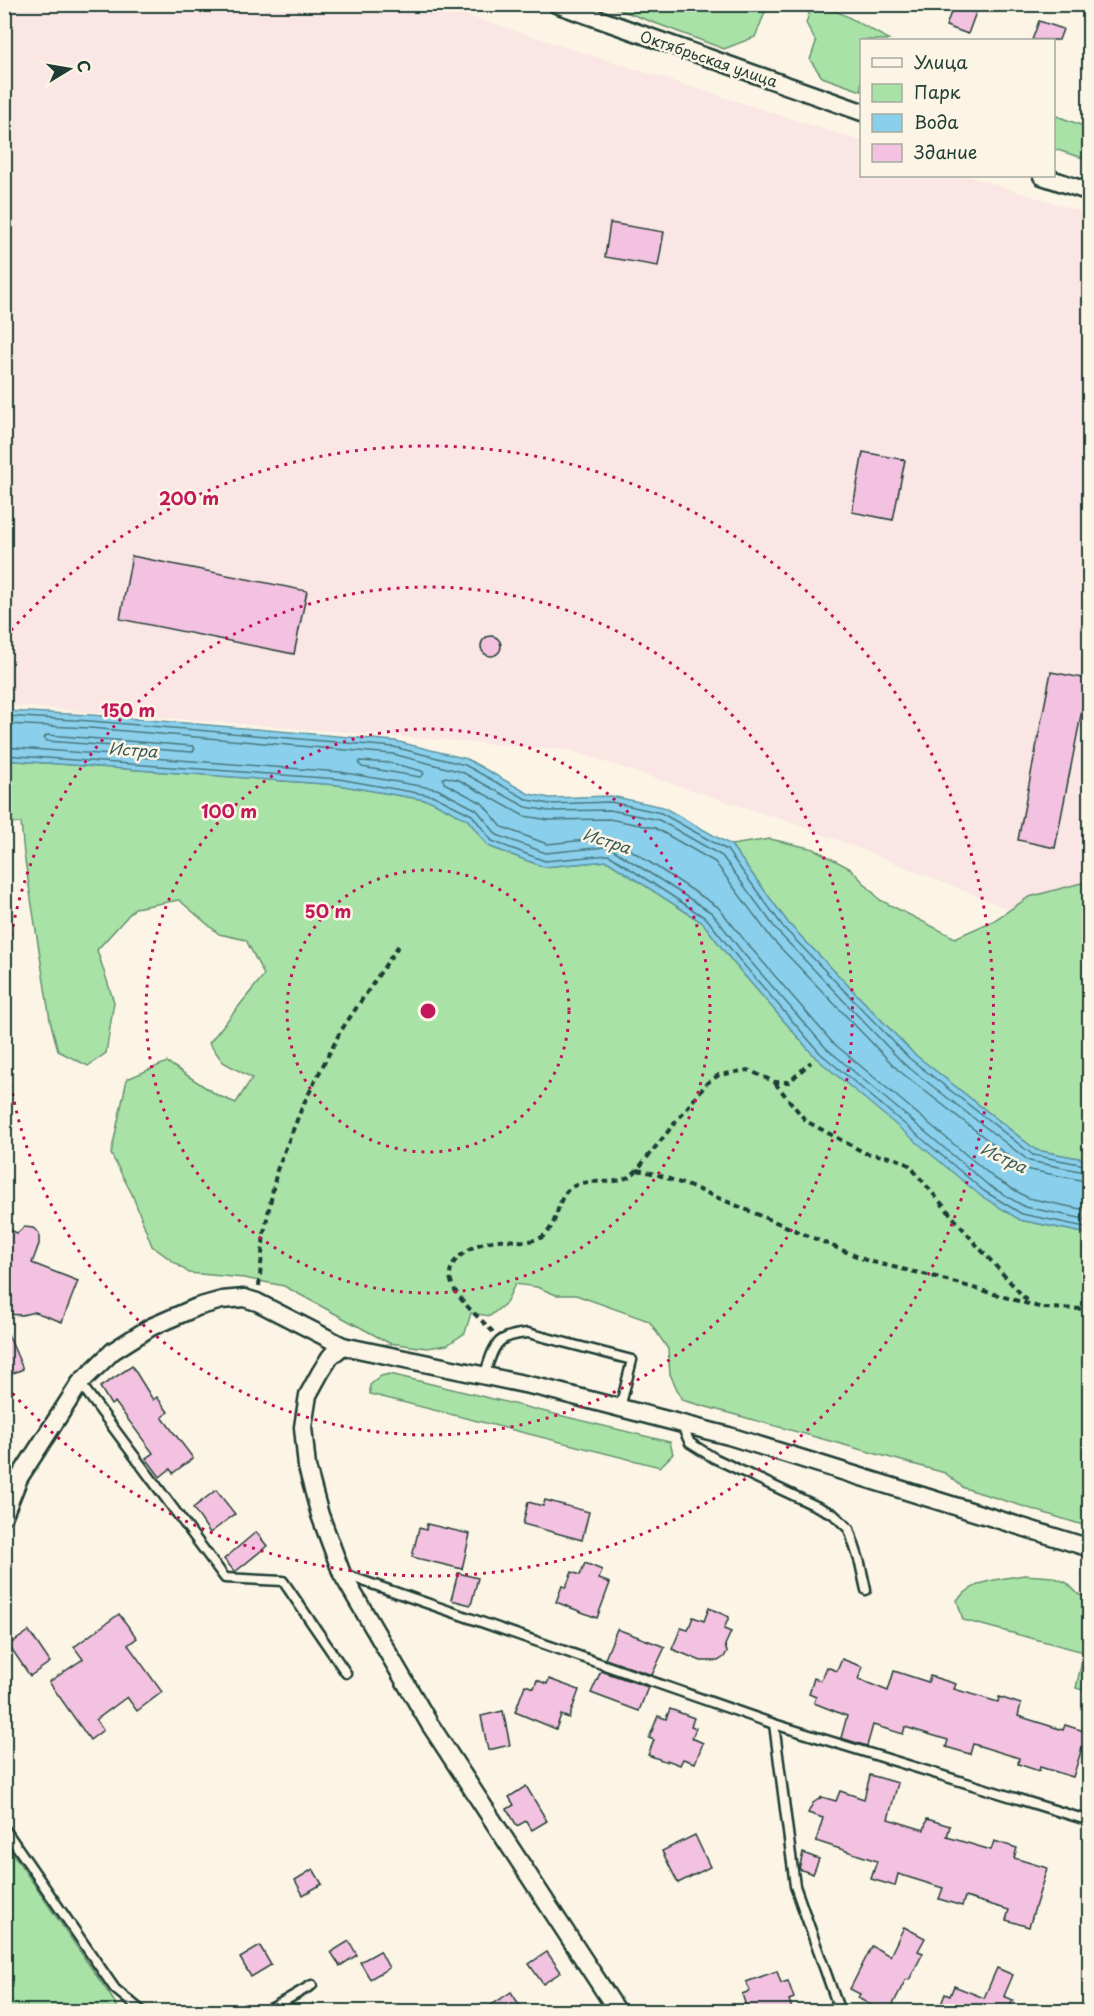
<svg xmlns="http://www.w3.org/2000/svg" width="1094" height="2016" font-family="'Playpen Sans',sans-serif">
  <rect width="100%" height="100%" fill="#fcf5e5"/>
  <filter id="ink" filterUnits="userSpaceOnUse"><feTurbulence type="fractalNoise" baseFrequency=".0167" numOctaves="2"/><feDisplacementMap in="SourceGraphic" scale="12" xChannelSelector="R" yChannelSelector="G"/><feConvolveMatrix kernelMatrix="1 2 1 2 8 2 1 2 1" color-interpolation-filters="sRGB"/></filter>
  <g filter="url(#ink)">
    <path fill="#fae6e4" d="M4,5H434L861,141L862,176H968L1089,214V941L805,827L568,750L5,705Z"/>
    <g fill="#a9e2a7" stroke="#64906e" stroke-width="1.5">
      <path d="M607,5H768L755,37L724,49Z"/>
      <path d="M812,5C831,4 872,31 890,40H862L861,91L822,77L810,60L816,42L806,23Z"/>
      <path d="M1054,115L1089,128V160L1054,149Z"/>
      <path d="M5,760L338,785L431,801L468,820L488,846L544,867L607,861L703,923L732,961L816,1058L888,1117L1020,1220L1089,1234V1527L964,1488L945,1473L682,1400L670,1374L668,1349L649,1321L576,1295H556L537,1287L515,1284L506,1303L490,1316L471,1313L465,1333L447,1345L427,1348L389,1343L284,1286L244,1278L189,1273L152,1246L132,1194L111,1154L127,1079L167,1062L217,1095L236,1103L252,1078L223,1062L209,1043L264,975L246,940L219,934L179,900L135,908L97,950L114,1002L106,1053L88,1066L58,1051L50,1020L24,854L21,823L5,822Z"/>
      <path d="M770,839L814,849L851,869L880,900L955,938L993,921L1029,897L1089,881V1160L1036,1150L913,1053L789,924L731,845Z"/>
      <path d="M390,1374L670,1442L673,1454L660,1467L370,1394V1385L381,1376Z"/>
      <path d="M1024,1575L1053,1577L1067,1583L1078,1594L1089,1599V1692L1076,1688L1084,1652L963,1620L957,1600C977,1579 996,1580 1024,1575Z"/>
      <path d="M5,1842L114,2001L119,2011H5Z"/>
    </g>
    <path fill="#8ad0ec" stroke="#5f95a2" stroke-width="1.5" d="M5,711L91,715L395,741L467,759L529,794L550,798L611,796L663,807L731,845L789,924L913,1053L1036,1150L1089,1160V1234L1020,1220L981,1196L816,1058L732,961L703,923L607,861L544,867L488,846L468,820L431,801L338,785L5,760Z"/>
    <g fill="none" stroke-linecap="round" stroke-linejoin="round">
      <g stroke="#4a787e" stroke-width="1.5">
        <path d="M4,716L91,721L394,747L465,765L528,800L550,804L611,802L661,813L727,850L784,928L909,1058L1033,1155L1090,1166"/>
        <path d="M4,724L90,728L393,754L462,772L526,807L549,811L610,810L659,820L722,856L779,933L904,1064L1029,1161L1090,1173"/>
        <path d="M47,735L193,746L195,749L192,752L47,741L44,738Z"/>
        <path d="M4,747L340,772L437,789L477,810L497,835L546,853L605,847L612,849L712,913L743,953L826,1048L988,1185L1025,1207L1090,1220"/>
        <path d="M4,755L339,779L434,796L472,815L492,841L545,861L609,855L707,919L737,957L820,1053L984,1191L1022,1214L1090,1228"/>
        <path d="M360,761L391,763L422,771L424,774L420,777L362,767L359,764Z"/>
        <path d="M1090,1182L1025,1169L898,1070L772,939L715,862L655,828L609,819L549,820L524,816L459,780L446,777L443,778L444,783L482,803L502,827L547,844L605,838L614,839L718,907L750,947L832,1042L994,1178L1028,1198L1090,1211"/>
      </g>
    </g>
    <g fill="#f4c2e1" stroke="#1f3d34" stroke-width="1.5">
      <path d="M954,4H979L968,34L946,26Z"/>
      <path d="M1039,21L1063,29L1059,40H1032Z"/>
      <path d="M610,223L664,232L658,266L605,257Z"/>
      <path d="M863,452L905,460L893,520L852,512Z"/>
      <path d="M132,556L307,591L294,654L120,619Z"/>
      <circle cx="491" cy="646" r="10"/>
      <path d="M1051,672L1088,679L1055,848L1018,840Z"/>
      <path d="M4,1227L17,1233L24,1227L33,1228L39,1233V1244L32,1263L78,1281L62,1322L35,1312L22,1315L4,1314Z"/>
      <path d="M4,1325L23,1369L4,1377Z"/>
      <path d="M132,1366L153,1400L157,1397L168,1412L162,1417L193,1458L173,1473L170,1469L160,1477L146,1458L153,1453L115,1402L111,1405L100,1387Z"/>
      <path d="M216,1490L235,1514L210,1533L193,1508Z"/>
      <path d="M545,1500L589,1512L582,1540L523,1524L528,1502L543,1506Z"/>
      <path d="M427,1524L470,1534L462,1569L412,1557L419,1528L426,1530Z"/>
      <path d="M256,1532L267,1546L235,1572L224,1559Z"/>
      <path d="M585,1563L602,1570L599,1579L610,1583L597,1618L556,1602L562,1586L566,1587L572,1572L580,1575Z"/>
      <path d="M458,1573L478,1578L471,1605L451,1600Z"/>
      <path d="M709,1608L729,1617L724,1629L731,1632L725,1645L727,1652L724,1657L718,1661H701L672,1649L681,1628L688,1630L693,1617L704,1621Z"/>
      <path d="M119,1614L137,1638L128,1645L162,1692L137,1711L127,1697L96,1720L103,1730L90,1740L49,1682L83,1659L74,1647Z"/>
      <path d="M617,1629L665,1647L652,1675L605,1659Z"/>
      <path d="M29,1631L50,1662L30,1676L9,1645Z"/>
      <path d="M842,1659L863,1667L858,1679L888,1691L894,1671L928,1682L930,1676L956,1684L954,1689L998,1702L999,1697L1021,1704L1018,1716L1063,1730L1065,1725L1087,1732L1073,1777L1040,1767L1039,1771L1018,1764L1019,1758L973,1744L970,1754L946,1747L948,1740L905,1727L903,1734L873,1725L867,1746L841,1738L847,1716L814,1703L816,1697L809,1694L814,1678L821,1681L827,1667L837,1671Z"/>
      <path d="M601,1671L648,1687L639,1711L591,1693Z"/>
      <path d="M549,1679L579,1690L569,1718L561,1715L556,1729L515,1712L525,1685L534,1688L537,1680L547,1684Z"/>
      <path d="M670,1709L694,1718L691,1726L696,1728L692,1738L703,1743L695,1763L683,1759L680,1765L667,1760V1762L648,1755L654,1740L649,1738L658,1716L666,1719Z"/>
      <path d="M503,1711L510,1745L488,1750L481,1716Z"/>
      <path d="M870,1775L898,1783L888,1819L924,1830L927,1819L950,1826L947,1837L991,1850L994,1841L1017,1848L1014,1858L1047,1868L1029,1927L1006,1920L1009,1910L965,1897L962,1906L939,1899L943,1888L898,1874L895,1886L871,1879L877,1861L816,1841L823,1818L808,1813L813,1803L822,1797L836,1801L840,1791L864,1799Z"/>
      <path d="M526,1786L547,1821L532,1830L526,1821L517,1826L507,1809L514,1805L509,1797Z"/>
      <path d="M695,1835L710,1867L678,1883L662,1851Z"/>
      <path d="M803,1853L819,1859L813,1874L799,1869Z"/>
      <path d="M313,1869L322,1884L303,1895L295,1880Z"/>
      <path d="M904,1927L925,1938L918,1951L923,1953L909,1980L906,1979L889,2012H883L858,1998L860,1994L850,1989L872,1946L890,1956Z"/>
      <path d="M349,1941L357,1955L340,1966L331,1952Z"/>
      <path d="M260,1946L271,1965L251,1977L240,1958Z"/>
      <path d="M380,1951L389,1968L370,1979L360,1962Z"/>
      <path d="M547,1952L561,1972L543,1984L529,1964Z"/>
      <path d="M997,1968L1013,1975L1004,1996L1013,2000L1009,2008L1015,2012H938L945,1994L950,1996L954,1986L984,1998Z"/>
      <path d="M777,1971L781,1983L788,1981L794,1998L789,2000L793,2012H748L742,1994L750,1991L746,1982Z"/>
      <path d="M511,1992L524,2012H481Z"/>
    </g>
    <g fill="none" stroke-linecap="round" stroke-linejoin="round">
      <g stroke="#1f3d34" stroke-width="13">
        <g id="lane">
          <path d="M484,1376C495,1346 493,1336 528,1333L632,1360L620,1408"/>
          <path d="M80,1383L225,1578L283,1581L346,1673"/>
          <path d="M681,1424L690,1443L714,1458L833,1514L849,1529L860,1563L866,1590"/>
          <path d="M346,1575L774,1724L1090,1821"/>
          <path d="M774,1724L795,1886L840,2012"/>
          <path d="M4,1828L115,1989L143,2012"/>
          <path d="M262,2012L274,2007L312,1985"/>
        </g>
      </g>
      <g stroke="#1f3d34" stroke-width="21">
        <g id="street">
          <path d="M556,4L862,112"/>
          <path d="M1042,176L1090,192"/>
          <path d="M343,1346L330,1357L320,1373L308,1395L303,1427L307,1467L320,1515L342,1574L429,1723L618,2012"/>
          <path d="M4,1515L19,1478L80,1383L113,1351L151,1327L197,1307L222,1300L244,1298L257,1302L343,1346L543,1388L729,1436L1090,1548"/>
        </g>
      </g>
      <g stroke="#1f3d34" stroke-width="4" stroke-dasharray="6 4.5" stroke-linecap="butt">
        <path d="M775,1083L806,1121L865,1153L895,1158L909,1165L974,1242L1030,1304"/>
        <path d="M637,1170L656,1174L702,1191L868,1261L936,1277L1042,1308L1090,1309"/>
        <path d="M259,1286L264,1233L277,1170L303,1105L340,1032L399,945"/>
        <path d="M493,1332C476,1313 430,1281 460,1256C470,1247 484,1242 497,1240C512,1239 524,1244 538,1239C561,1229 554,1197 572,1187C589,1177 609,1186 626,1178C630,1177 634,1173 637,1170L707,1083L719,1075L748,1070L775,1082H789L811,1062"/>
      </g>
      <use href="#lane" stroke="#fcf5e5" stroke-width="8"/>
      <use href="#street" stroke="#fcf5e5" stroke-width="16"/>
    </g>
  </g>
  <g fill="none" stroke="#c2185b" stroke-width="3" stroke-dasharray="3 6">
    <circle cx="428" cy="1011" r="141"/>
    <circle cx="428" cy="1011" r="282"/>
    <path d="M5 989A424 424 0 1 1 5 1033"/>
    <path d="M5 637A565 565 0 1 1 5 1385"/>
  </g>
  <g text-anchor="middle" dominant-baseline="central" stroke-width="5" stroke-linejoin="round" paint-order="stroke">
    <g font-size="15" fill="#1f3d34" stroke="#fcf5e5">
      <text transform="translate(709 58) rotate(19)">Октябрьская улица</text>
    </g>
    <g font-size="16" font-style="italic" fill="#345a59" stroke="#fcf5e5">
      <text transform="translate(133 749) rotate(4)">Истра</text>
      <text transform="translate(607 840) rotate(18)">Истра</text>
      <text transform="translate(1004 1157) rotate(25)">Истра</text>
    </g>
  </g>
  <circle cx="428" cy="1011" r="9" fill="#c2185b" stroke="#fcf5e5" stroke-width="3"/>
  <g font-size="18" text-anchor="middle" font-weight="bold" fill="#c2185b" stroke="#fcf5e5" stroke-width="5" stroke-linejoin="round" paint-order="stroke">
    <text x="189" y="505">200 m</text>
    <text x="128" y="717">150 m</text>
    <text x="229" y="818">100 m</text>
    <text x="328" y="918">50 m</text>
  </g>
  <rect width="1094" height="2016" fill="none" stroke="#fcf5e5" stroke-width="24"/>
  <rect x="12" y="12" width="1070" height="1992" fill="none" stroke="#1f3d34" stroke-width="2" filter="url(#ink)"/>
  <rect x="860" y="39" width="195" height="138" fill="#fcf5e5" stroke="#a4ab9e" stroke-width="1.5"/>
  <rect x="872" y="58" width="30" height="9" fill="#fcf5e5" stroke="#a4ab9e" stroke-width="1.5"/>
  <text x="914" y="69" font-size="18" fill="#1f3d34">Улица</text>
  <rect x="872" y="84" width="30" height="18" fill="#a9e2a7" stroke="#a4ab9e" stroke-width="1.5"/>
  <text x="914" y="99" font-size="18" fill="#1f3d34">Парк</text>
  <rect x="872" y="114" width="30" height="18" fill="#8ad0ec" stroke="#a4ab9e" stroke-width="1.5"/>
  <text x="914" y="129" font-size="18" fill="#1f3d34">Вода</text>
  <rect x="872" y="144" width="30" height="18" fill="#f4c2e1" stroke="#a4ab9e" stroke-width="1.5"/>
  <text x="914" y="159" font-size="18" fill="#1f3d34">Здание</text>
  <g transform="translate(69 69) rotate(79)" stroke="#fcf5e5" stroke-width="4.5" paint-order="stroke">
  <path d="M0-4.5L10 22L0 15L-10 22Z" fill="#1f3d34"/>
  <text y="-9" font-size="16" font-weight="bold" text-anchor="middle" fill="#1f3d34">С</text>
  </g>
</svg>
